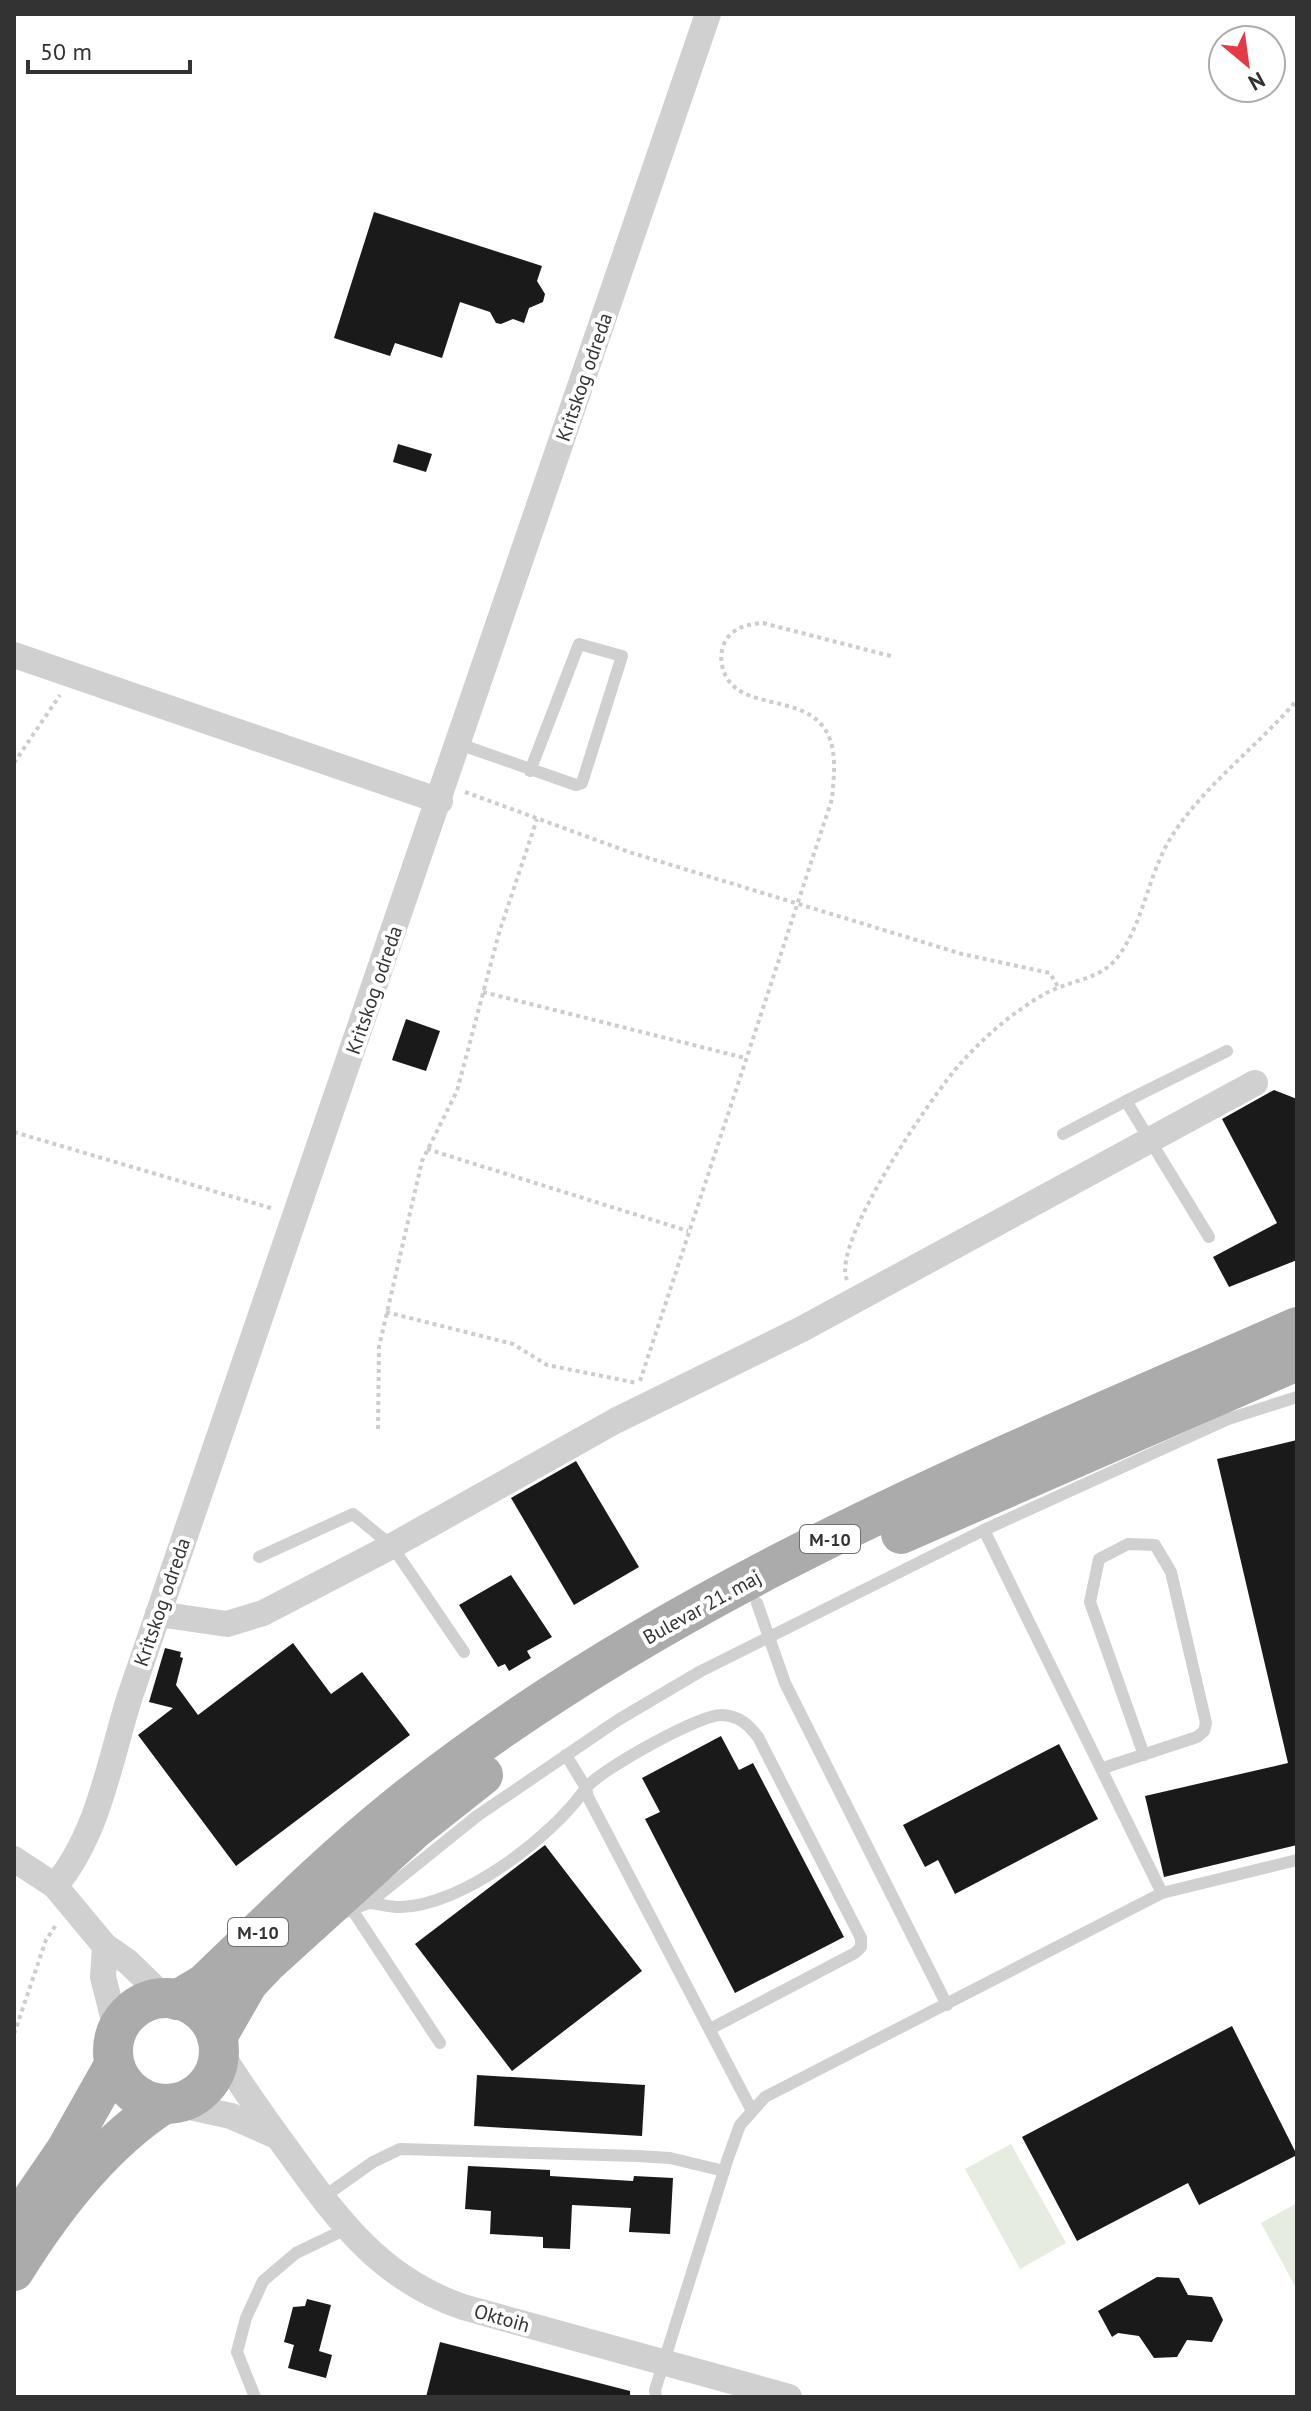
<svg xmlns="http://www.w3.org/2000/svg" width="1311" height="2411" font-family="'PT Sans',sans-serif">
  <rect width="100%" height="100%" fill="#fff"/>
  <g fill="#e6ecdf">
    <path d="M1011,2144L1066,2243L1020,2269L965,2169Z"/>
    <path d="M1297,2203V2290L1261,2223Z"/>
  </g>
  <g fill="#1a1a1a">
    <path d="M374,212L542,266L537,281L545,294L543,302L529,308L524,323L513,319L501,324L496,323L490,312L460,302L442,358L395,343L390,356L334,338Z"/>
    <path d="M398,444L432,454L426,472L393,462Z"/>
    <path d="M406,1019L440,1031L426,1071L392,1060Z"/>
    <path d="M1274,1090L1297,1099V1260L1229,1287L1213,1257L1277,1223L1222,1119Z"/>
    <path d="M1297,1440V1845L1164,1877L1145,1796L1288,1763L1217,1459Z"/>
    <path d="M576,1461L639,1567L574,1605L511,1498Z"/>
    <path d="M511,1575L552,1637L527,1651L531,1658L509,1671L505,1664L498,1667L459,1605Z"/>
    <path d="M293,1643L331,1694L362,1672L410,1735L236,1866L138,1735L173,1708L149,1702L165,1648L181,1652L180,1657L183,1658L176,1685L198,1715Z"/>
    <path d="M721,1736L739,1770L753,1763L844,1937L735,1993L645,1819L660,1812L642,1778Z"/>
    <path d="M1059,1744L1098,1819L955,1894L938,1860L925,1867L903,1825Z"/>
    <path d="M545,1845L642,1971L512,2071L415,1944Z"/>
    <path d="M1232,2026L1297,2155L1199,2205L1188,2183L1077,2241L1022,2137Z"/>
    <path d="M477,2075L645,2085L642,2136L474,2126Z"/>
    <path d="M468,2166L550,2170V2176L633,2181L634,2176L673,2178L670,2234L629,2232L631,2208L572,2205L570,2249L543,2248V2237L490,2234L491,2211L465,2209Z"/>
    <path d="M1157,2277L1179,2278L1188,2295L1212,2297L1223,2320L1212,2342L1187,2340L1177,2357L1154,2358L1139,2336L1118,2333L1112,2337L1098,2311Z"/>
    <path d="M307,2299L331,2305L319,2351L332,2355L326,2378L288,2368L294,2345L284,2342L293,2307L305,2306Z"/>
    <path d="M440,2342L630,2391V2397H426Z"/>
  </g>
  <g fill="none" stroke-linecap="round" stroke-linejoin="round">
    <g stroke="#cdcdcd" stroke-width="4" stroke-dasharray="4 4" stroke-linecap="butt">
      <path d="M14,763L60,695"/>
      <path d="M465,792L629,852L962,954L1050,973L1058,987"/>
      <path d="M483,992L745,1058"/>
      <path d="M14,1132L274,1209"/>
      <path d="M427,1149L688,1231"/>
      <path d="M847,1280C830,1244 933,1094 960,1064C976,1046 994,1029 1014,1014C1027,1005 1040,995 1055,989C1081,978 1105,978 1122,951C1144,918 1149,874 1170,839C1201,788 1258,746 1297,700"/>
      <path d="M386,1312L513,1344L547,1365L637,1383"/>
      <path d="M640,1381L832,799C834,773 839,742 819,722C791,694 731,710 722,665C720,655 722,644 729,636C738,626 750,624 763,623L891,656"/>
      <path d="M378,1429L379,1347L422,1161L457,1091L499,933L537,819"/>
      <path d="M14,2034L46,1940L56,1925"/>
    </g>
    <g stroke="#d0d0d0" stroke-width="12">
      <path d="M459,744L576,785L582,783L622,656L579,644L530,771"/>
      <path d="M1063,1134L1126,1101"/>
      <path d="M1209,1237L1126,1101L1227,1051"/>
      <path d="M984,1530L1162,1893"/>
      <path d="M259,1557L353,1514L392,1546L464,1652"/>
      <path d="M757,1603L785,1683L947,2005"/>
      <path d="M1103,1768L1197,1737L1204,1731L1206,1723L1171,1572L1155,1545L1128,1544L1099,1559L1090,1602L1144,1755"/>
      <path d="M369,1903C379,1904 390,1907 400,1907C462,1906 552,1837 586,1788L566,1755"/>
      <path d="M353,1911L440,2043"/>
      <path d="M341,1914L369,1903L477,1816L618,1720L701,1671L984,1530L1228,1419L1297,1397"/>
      <path d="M710,2029L855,1953L861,1947V1938L758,1737C748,1724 739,1716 722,1715C700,1714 600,1770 586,1788L588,1797L751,2109"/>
      <path d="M322,2198L373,2162L400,2149L638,2156L670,2158L724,2171"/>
      <path d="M255,2397L237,2352L246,2318L263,2281L296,2253L346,2229"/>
      <path d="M656,2397L655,2390L728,2158L740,2125L765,2097L1162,1893L1297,1860"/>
    </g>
    <g stroke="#d0d0d0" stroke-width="26">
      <path d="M14,655L440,801"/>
      <path d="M158,1614L227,1624L263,1613L392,1546L615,1421L802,1329L1255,1083"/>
      <path d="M14,1859L55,1886"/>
      <path d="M105,1946L103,1977L117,2032"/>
      <path d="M165,1998L128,1962L105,1946L55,1886C99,1834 110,1759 130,1696L708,14"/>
      <path d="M219,2050C242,2087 266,2121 292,2156C339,2222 383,2280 463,2307L789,2397"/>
      <path d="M176,2104L231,2116L274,2135"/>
    </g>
    <g stroke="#ababab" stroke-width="40">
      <path d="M901,1534L1297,1361"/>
      <circle cx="166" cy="2051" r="53"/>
      <path d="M177,2000L204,1984C266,1925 327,1863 394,1809C661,1593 986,1464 1297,1327"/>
      <path d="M217,2037L248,1983L267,1963L416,1828L483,1775"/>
      <path d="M14,2226L66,2150L114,2065"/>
      <path d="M14,2271C53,2208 102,2144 164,2104"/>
    </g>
  </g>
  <g text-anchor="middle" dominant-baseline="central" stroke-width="8" stroke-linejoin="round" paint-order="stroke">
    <g fill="#fff" stroke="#707070" stroke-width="2">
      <rect x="800" y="1525" width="60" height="28" rx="6"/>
      <rect x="228" y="1918" width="60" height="28" rx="6"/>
    </g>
    <g font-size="18" font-weight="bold" fill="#333">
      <text x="830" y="1539">M-10</text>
      <text x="258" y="1932">M-10</text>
    </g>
    <g font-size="20" fill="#333" stroke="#fff">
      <text transform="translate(584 377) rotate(-71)">Kritskog odreda</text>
      <text transform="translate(374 990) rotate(-71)">Kritskog odreda</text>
      <text transform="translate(162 1602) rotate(-71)">Kritskog odreda</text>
      <text transform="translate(702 1607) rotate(-29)">Bulevar 21. maj</text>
      <text transform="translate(502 2318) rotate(16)">Oktoih</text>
    </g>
  </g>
  <rect width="1311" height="2411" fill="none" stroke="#333333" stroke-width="32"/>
  <g transform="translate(1247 64) rotate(151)"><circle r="38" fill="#ffffff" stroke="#adadad" stroke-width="2"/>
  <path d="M0-6L14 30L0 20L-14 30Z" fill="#e63946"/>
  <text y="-12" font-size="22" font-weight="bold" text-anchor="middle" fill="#333333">N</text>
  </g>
  <path d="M28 60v12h162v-12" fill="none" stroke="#333333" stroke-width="4"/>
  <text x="40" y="60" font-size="24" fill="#333333" stroke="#ffffff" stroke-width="6" paint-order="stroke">50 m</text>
</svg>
